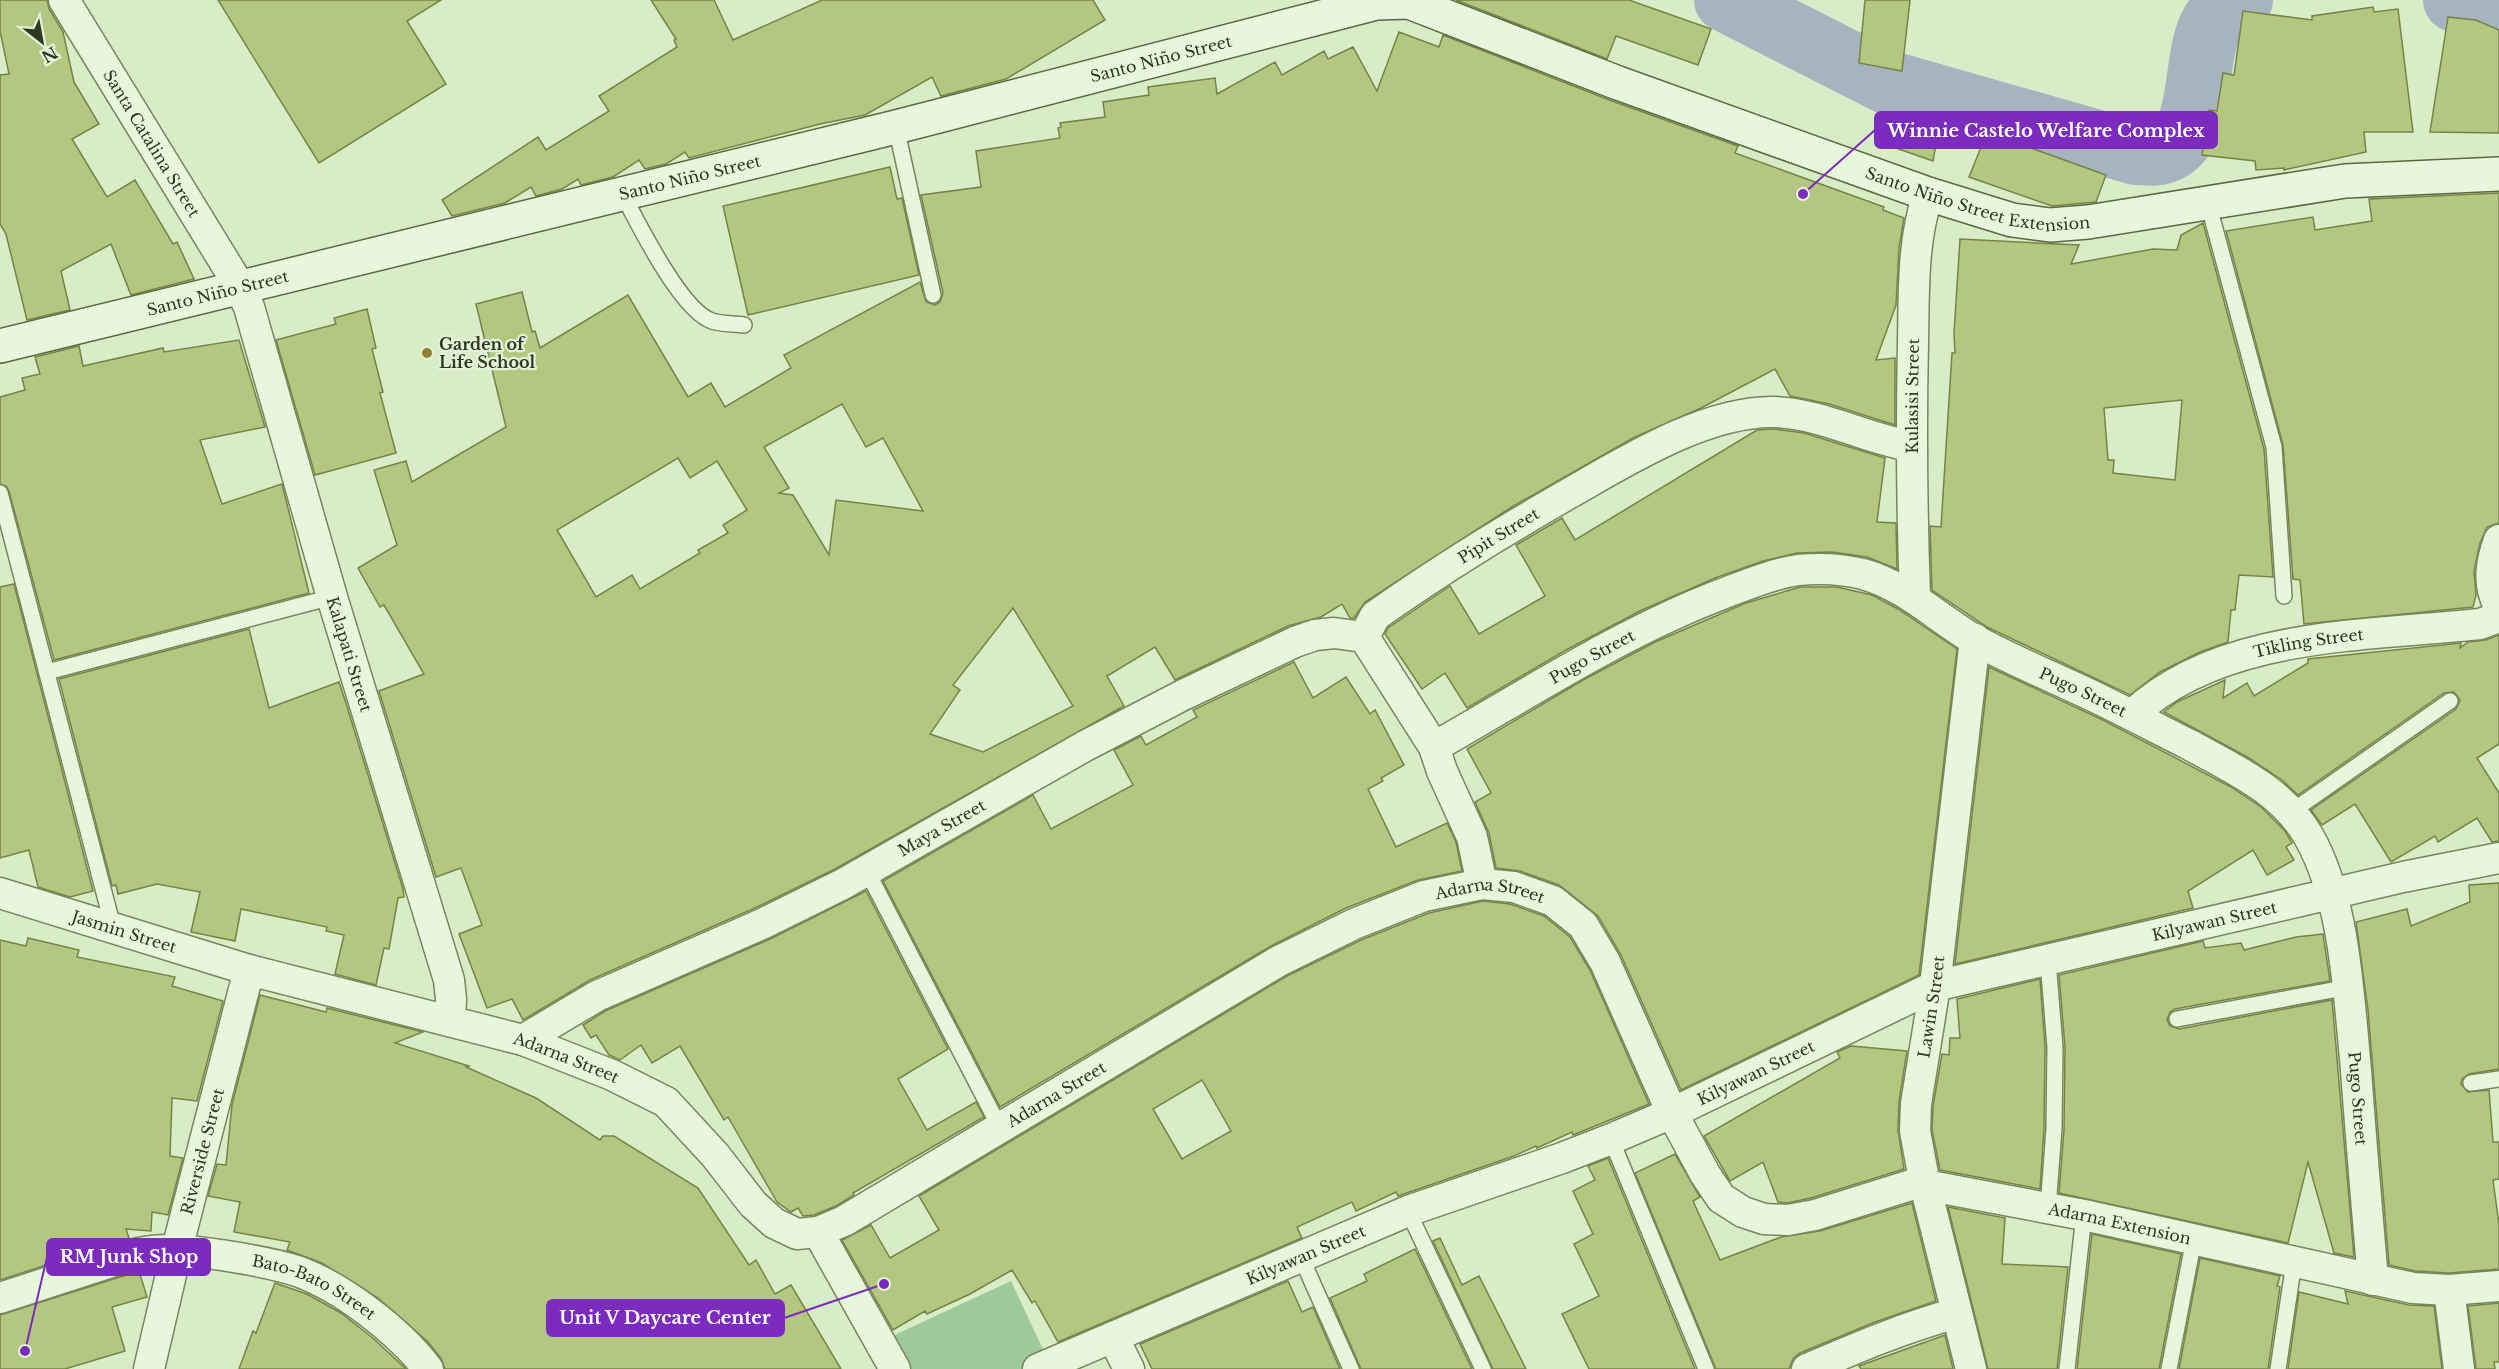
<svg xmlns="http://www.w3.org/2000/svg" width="2499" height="1369" font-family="'Libre Baskerville',serif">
  <rect width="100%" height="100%" fill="#d8ecc8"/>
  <path fill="#9ec99c" d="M1011,1281L1048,1360L1029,1369H902L888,1338Z"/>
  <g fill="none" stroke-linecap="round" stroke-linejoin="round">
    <g stroke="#a8b3c0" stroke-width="64">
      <path d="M1726,0L1887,82L2136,153C2143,153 2152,155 2159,153C2209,143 2190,52 2215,19C2222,11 2232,5 2241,0"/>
      <path d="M2455,0L2485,4L2499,13"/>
    </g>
  </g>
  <g fill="#b4c780" stroke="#758445" stroke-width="1.5" fill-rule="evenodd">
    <path d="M0,0H47L49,9L63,32L74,82L99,124L72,139L107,197L135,180L173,244L177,242L194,279L131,295L111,244L61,271L70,310L27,320L6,234L0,224V75L9,74L0,31Z"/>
    <path d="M218,0H441L407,21L446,84L319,163Z"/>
    <path d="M651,0H714L733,40L822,0H1093L1105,20L1006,79L941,96L932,77L865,115L820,124L689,158L685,152L666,164L645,169L639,160L613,177L581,185L578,179L562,189L536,196L531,187L505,203L452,216L442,200L538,137L546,150L609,111L599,96L677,47L674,40L676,39Z"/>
    <path d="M1456,0H1629L1711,29L1698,65L1616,36L1607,59Z"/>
    <path d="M1865,0H1910L1902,71L1859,63Z"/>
    <path d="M2373,7L2374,12L2398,9L2413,132H2364L2366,152L2284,170V168L2256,170L2255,161L2202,155L2209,110L2217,111L2223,73L2234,75L2243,11L2312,20V16Z"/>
    <path d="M2448,17L2476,20L2499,30V133L2430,132Z"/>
    <path d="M1399,32L1439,47L1443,35L1612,101L1738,146L1735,153L1884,207L1883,210L1904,218L1899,248L1896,305L1876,360L1895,358V425L1829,404L1790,396L1775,369L1701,408L1633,438L1510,508L1365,602L1354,618H1350L1342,604L1321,617L1288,626L1175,680L1155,647L1107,676L1124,706L835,869L755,908L590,980L523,1020L512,999L487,1008L459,934L482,925L461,868L436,877L379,691L424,674L384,605L380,607L358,568L397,545L374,470L406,461L412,482L506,427L476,304L522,292L532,332L535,331L540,348L628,295L688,397L711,383L725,407L791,368L784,355L920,282L926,302L935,305L940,302L943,293L921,195L981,187L976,151L1060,138L1058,128L1061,127L1060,123L1105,117L1103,102L1149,95L1148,87L1215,78L1217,94L1275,62L1282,75L1324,51L1328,59L1353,47L1377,91ZM842,404L866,447L883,438L923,511L836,500L829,555L793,495L779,493L789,488L764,447ZM678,458L690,478L717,461L747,510L723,525L728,533L698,550L700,553L640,589L632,575L596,597L557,530ZM1013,608L1073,706L983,752L930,734L960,690L953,685Z"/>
    <path d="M1900,120L1938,133L1933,161L1890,146Z"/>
    <path d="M1990,125L2020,136L2017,143L2106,175L2096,202L2052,206L1969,177Z"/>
    <path d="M890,167L897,199L902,198L919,275L748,315L723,206Z"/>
    <path d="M2499,193V523L2487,527L2480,543L2474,571L2476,595L2473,607L2304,624L2300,580L2293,579L2283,445L2226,231L2313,217L2315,230L2372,221L2369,199Z"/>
    <path d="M2203,223L2264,449L2273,577L2239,575L2235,610H2231L2228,642L2200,652L2160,672L2130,695L1987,627L1932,590L1930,526L1941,527L1952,353H1955L1954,333L1960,239L2079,245L2071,264L2153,249L2177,250L2181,235ZM2182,400L2175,480L2113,473L2114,460H2108L2104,408Z"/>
    <path d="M367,309L376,348L372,349L383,392L380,393L396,453L315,475L276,340L336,324L334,318Z"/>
    <path d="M239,340L265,427L200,440L222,504L282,484L309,593L54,660L9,491L6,486L0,484V397L25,390L22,378L40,374L35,357L79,346L83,366L163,348L164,352Z"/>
    <path d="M1774,429L1804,433L1885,458L1877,522L1896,523L1897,569L1867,557L1832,552L1797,553L1763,561L1715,578L1640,611L1566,650L1467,708L1445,673L1422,689L1385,634L1388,628L1450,586L1479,634L1545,596L1516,545L1562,518L1575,540L1757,430Z"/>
    <path d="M14,584L93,891L70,897L38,887L29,850L0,858V587Z"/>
    <path d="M1800,587H1837L1872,595L1898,609L1957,649L1919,975L1681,1090L1621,955L1598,916L1559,885L1520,871L1496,868L1489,833L1475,802L1491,793L1467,749L1583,680L1655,642L1746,603Z"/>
    <path d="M249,629L269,708L339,682L345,700L403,889L404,897L398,898L389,949L384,948L376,985L335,974L344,935L326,931L327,927L241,909L235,941L191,932L200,892L157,884L118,894L116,885L112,886L59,679Z"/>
    <path d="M2499,635V744L2477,758L2499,793V841L2492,842L2477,818L2438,842L2435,836L2391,862L2355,804L2322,825L2311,810L2456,709L2460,700L2454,692L2444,693L2298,795L2282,780L2249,758L2164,712L2177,702L2225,680L2223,698L2247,683L2254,696L2308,663V659L2461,643L2460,648L2468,642L2486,640Z"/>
    <path d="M1294,662L1313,698L1346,677L1370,714L1375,710L1404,765L1381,778L1383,781L1368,789L1396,847L1447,823L1456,842L1462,871L1418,880L1346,908L1271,946L1000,1107L883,881L1033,795L1051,829L1133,785L1114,750L1141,736L1146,745L1197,717L1193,710Z"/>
    <path d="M1989,667L2103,720L2231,787L2261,807L2285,831L2292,843L2286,847L2294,860L2267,875L2253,850L2188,891L2193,908L1955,964Z"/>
    <path d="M2499,883V1069L2469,1074L2462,1079L2461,1084L2468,1092L2489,1090L2493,1142H2499V1179L2493,1180L2499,1224V1269L2449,1273L2415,1271L2389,1265L2368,1010L2356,922L2407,909L2411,926L2470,902L2469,885Z"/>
    <path d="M866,891L948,1049L898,1079L927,1130L976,1102L984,1117L853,1193L854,1195L836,1206L814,1215L803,1216L798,1208L791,1212L777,1202L728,1117L724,1120L680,1046L652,1063L641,1045L620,1060L609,1055L596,1035L591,1038L583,1025L605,1011L770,939Z"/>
    <path d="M1483,901L1510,904L1544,916L1570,937L1590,970L1649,1104L1573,1135L1572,1132L1537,1148L1536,1146L1514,1156L1398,1196L1396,1192L1356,1211L1352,1202L1297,1227L1302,1238L1058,1342L1035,1301L1032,1303L1012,1270L970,1294L927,1314L925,1311L893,1330L842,1240L871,1225L890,1258L939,1230L919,1196L1287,976L1361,940L1429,913ZM1202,1080L1231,1131L1182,1159L1153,1109Z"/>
    <path d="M2323,934L2330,981L2175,1009L2170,1012L2167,1020L2170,1026L2179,1029L2332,1000L2354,1257L2334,1253L2308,1162L2288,1243L2059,1193L2064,1130L2065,1047L2059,975L2203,941L2205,948L2241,943L2244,950L2296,937Z"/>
    <path d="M28,938L79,950L77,957L175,977L172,986L223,1001L197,1101L172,1098L170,1156L183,1158L168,1215L152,1212L151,1231L126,1229L129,1238L0,1280V940L26,946Z"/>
    <path d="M2040,979L2045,1047L2044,1129L2040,1189L1940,1170L1932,1130L1933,1106L1942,1054L1949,1055L1950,1038H1960L1957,999Z"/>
    <path d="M260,995L326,1012L327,1008L423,1032L395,1043L469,1066L466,1067L536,1098L600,1140L603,1136H614L698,1188L749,1265L756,1260L775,1294L791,1285L841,1369H445L441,1358L428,1342L378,1298L322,1263L287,1250L290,1242L234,1232L240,1202L208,1196L217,1164L226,1165L232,1105Z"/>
    <path d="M1851,1046L1907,1051L1899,1101L1898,1130L1904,1169L1811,1198L1787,1203L1778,1202L1763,1162L1730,1181L1704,1136L1840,1058L1837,1052Z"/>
    <path d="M1675,1154L1700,1197L1693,1201L1720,1260L1781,1237L1820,1231L1912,1203L1936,1301L1875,1322L1800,1353L1793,1359L1789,1369H1716L1635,1173Z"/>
    <path d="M1608,1158L1695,1369H1589L1562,1314L1599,1296L1574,1244L1593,1234L1573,1191L1595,1180L1588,1166Z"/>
    <path d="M1948,1207L2005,1218L2002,1264L2068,1267L2057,1369H1988Z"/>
    <path d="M2092,1234L2181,1254L2159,1369H2077Z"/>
    <path d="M1440,1238L1462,1285L1479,1276L1526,1369H1493L1433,1241Z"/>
    <path d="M1415,1249L1472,1369H1361L1330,1298L1367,1281L1364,1274Z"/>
    <path d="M2200,1258L2280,1276L2277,1286L2280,1287L2268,1369H2179Z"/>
    <path d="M139,1271L147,1297L112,1307L125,1351L65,1369H0V1315Z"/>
    <path d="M1288,1281L1302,1312L1313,1307L1340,1369H1152L1140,1344Z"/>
    <path d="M275,1283L307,1294L341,1313L374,1339L406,1369H239L253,1331L256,1333Z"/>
    <path d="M2345,1291L2409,1305L2434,1306L2442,1369H2288L2299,1292L2348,1304Z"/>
    <path d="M2499,1303V1362H2494L2495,1369H2476L2468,1306Z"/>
    <path d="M1945,1335L1953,1369H1861L1859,1366Z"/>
  </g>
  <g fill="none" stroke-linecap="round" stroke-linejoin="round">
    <g stroke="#77865e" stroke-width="18">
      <g id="lane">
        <path d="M896,127L933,295"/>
        <path d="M622,193C638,223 681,311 712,321C722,324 734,324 744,325"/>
        <path d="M2208,203L2274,447L2284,596"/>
        <path d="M0,493L113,927"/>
        <path d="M47,672L332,597"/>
        <path d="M2291,812L2450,701"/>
        <path d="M867,871L999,1126"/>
        <path d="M2177,1019L2349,987"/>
        <path d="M2471,1083L2499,1079"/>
        <path d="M1611,1139L1706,1369"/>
        <path d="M2048,1208L2054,1129L2055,1047L2048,961"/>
        <path d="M1408,1211L1483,1369"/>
        <path d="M1300,1255L1351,1369"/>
        <path d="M2067,1369L2084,1215"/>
        <path d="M2169,1369L2194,1239"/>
        <path d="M2278,1369L2294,1262"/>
      </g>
    </g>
    <g stroke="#77865e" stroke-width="33">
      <g id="street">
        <path id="s1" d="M64,0L240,287L249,307L332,597L449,980L451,999L450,1021"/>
        <path d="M2499,540C2491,562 2487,584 2499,606"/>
        <path id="s2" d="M1915,598C1912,513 1911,428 1913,343C1914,292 1912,243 1928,194"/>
        <path id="s3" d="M1364,637L1375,616C1437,572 1502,532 1568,494C1626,461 1705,411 1774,412C1819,413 1865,438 1910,446"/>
        <path d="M1364,637L1434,747L1442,771L1472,837L1482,884"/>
        <path id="s4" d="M2132,715C2220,632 2366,636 2480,624L2499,617"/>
        <path id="s5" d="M1434,747C1528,694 1620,633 1722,594C1746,585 1772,574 1798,570C1818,568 1843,569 1863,574C1906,586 1937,618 1975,640C2015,662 2058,679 2099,699C2130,714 2160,730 2190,745C2234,769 2283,791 2309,837C2345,900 2349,998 2356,1070C2361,1140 2367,1210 2373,1280"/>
        <path id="s6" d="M0,893L249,970L523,1040L612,1075L666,1102L715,1155L753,1204L774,1223L797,1234L818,1232L844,1221L1279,961L1354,924L1424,896L1482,884L1514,887L1553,901L1583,925L1605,962L1672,1113L1705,1174L1721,1198L1743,1212L1764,1219L1788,1220L1815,1215L1911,1185H1925L2084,1215L2413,1288L2449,1290L2499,1286"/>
        <path id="s7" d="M523,1040L597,996L762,924L843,884L1085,746L1183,695L1295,642L1315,635L1334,633L1364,637"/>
        <path d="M818,1232L895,1369"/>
        <path d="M2449,1290L2459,1369"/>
        <path id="s8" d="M0,1298L139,1253C168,1247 192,1251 221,1255C246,1259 273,1263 297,1271C342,1287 399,1331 428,1369"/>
        <path d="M1113,1337L1129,1369"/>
        <path id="s9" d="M149,1369L177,1249L249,970"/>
        <path id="s10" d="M1038,1369L1408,1211L1562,1158L1611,1139L1672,1113L1935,986L2403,877L2499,858"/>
        <path d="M1807,1369C1856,1348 1905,1327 1957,1313"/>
        <path id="s11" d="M1971,1369L1925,1185L1915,1131L1916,1104L1935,986L1975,639"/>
      </g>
    </g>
    <g stroke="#5b6841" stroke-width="36">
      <g id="secondary">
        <path id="s12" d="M0,346L896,127L1376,3L1409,2L1618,83L1928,194L2012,220L2050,225L2088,222L2345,181L2499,174"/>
      </g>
    </g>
    <use href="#lane" stroke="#e7f7db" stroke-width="15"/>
    <use href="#street" stroke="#e7f7db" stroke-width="30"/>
    <use href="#secondary" stroke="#e7f7db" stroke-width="33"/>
  </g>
  <circle fill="#918232" stroke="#e4f3d7" stroke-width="2" cx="427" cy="353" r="6"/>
  <g text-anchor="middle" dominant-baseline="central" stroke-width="4.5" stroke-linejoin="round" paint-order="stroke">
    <g font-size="16" fill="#303821" stroke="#e4f3d7">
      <text stroke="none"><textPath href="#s12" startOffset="1196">Santo Niño Street</textPath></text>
      <text stroke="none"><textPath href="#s1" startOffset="168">Santa Catalina Street</textPath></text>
      <text stroke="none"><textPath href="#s12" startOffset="710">Santo Niño Street</textPath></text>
      <text stroke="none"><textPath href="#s12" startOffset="2055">Santo Niño Street Extension</textPath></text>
      <text stroke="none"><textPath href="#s12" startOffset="224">Santo Niño Street</textPath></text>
      <text stroke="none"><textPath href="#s2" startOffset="202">Kulasisi Street</textPath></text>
      <text stroke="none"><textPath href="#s3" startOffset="171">Pipit Street</textPath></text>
      <text stroke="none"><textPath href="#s4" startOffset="194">Tikling Street</textPath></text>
      <text stroke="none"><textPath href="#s1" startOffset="720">Kalapati Street</textPath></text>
      <text stroke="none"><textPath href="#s5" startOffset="182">Pugo Street</textPath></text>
      <text stroke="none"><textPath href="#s5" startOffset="722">Pugo Street</textPath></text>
      <text stroke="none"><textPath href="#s7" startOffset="470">Maya Street</textPath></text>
      <text stroke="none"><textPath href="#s6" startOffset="1670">Adarna Street</textPath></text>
      <text stroke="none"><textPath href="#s10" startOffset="1263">Kilyawan Street</textPath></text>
      <text stroke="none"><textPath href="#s6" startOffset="130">Jasmin Street</textPath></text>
      <text stroke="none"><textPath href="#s11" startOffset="370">Lawin Street</textPath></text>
      <text stroke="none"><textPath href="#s6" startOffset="590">Adarna Street</textPath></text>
      <text stroke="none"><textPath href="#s10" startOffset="777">Kilyawan Street</textPath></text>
      <text stroke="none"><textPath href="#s6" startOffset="1184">Adarna Street</textPath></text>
      <text stroke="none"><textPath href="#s5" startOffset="1262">Pugo Street</textPath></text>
      <text stroke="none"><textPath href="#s9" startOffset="224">Riverside Street</textPath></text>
      <text stroke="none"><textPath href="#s6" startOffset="2493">Adarna Extension</textPath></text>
      <text stroke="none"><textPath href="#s10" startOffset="291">Kilyawan Street</textPath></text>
      <text stroke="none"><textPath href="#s8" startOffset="328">Bato-Bato Street</textPath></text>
    </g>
    <g font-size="16" font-weight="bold" fill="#303821" stroke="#e4f3d7" text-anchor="start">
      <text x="439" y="344">Garden of<tspan x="439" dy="18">Life School</tspan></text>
    </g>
  </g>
  <path fill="none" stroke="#7b2cbf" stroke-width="2" d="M1803 194L1875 130M25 1351L47 1257M884 1284L784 1318"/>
  <g fill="#7b2cbf" stroke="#e4f3d7" stroke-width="2">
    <circle cx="1803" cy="194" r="6"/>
    <circle cx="25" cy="1351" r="6"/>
    <circle cx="884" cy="1284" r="6"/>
  </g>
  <g fill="#7b2cbf" stroke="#7b2cbf" stroke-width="2">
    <rect x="1875" y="112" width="342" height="36" rx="6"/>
    <rect x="47" y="1239" width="163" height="36" rx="6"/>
    <rect x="547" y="1300" width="237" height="36" rx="6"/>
  </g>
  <g font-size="18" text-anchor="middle" font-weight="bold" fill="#fff">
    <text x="2046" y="137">Winnie Castelo Welfare Complex</text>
    <text x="129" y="1263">RM Junk Shop</text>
    <text x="665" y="1324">Unit V Daycare Center</text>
  </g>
  <g transform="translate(42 42) rotate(149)" stroke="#e4f3d7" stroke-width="4.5" paint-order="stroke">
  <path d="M0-4.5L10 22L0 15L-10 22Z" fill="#303821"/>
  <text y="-9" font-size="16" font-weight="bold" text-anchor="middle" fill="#303821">N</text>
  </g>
</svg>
